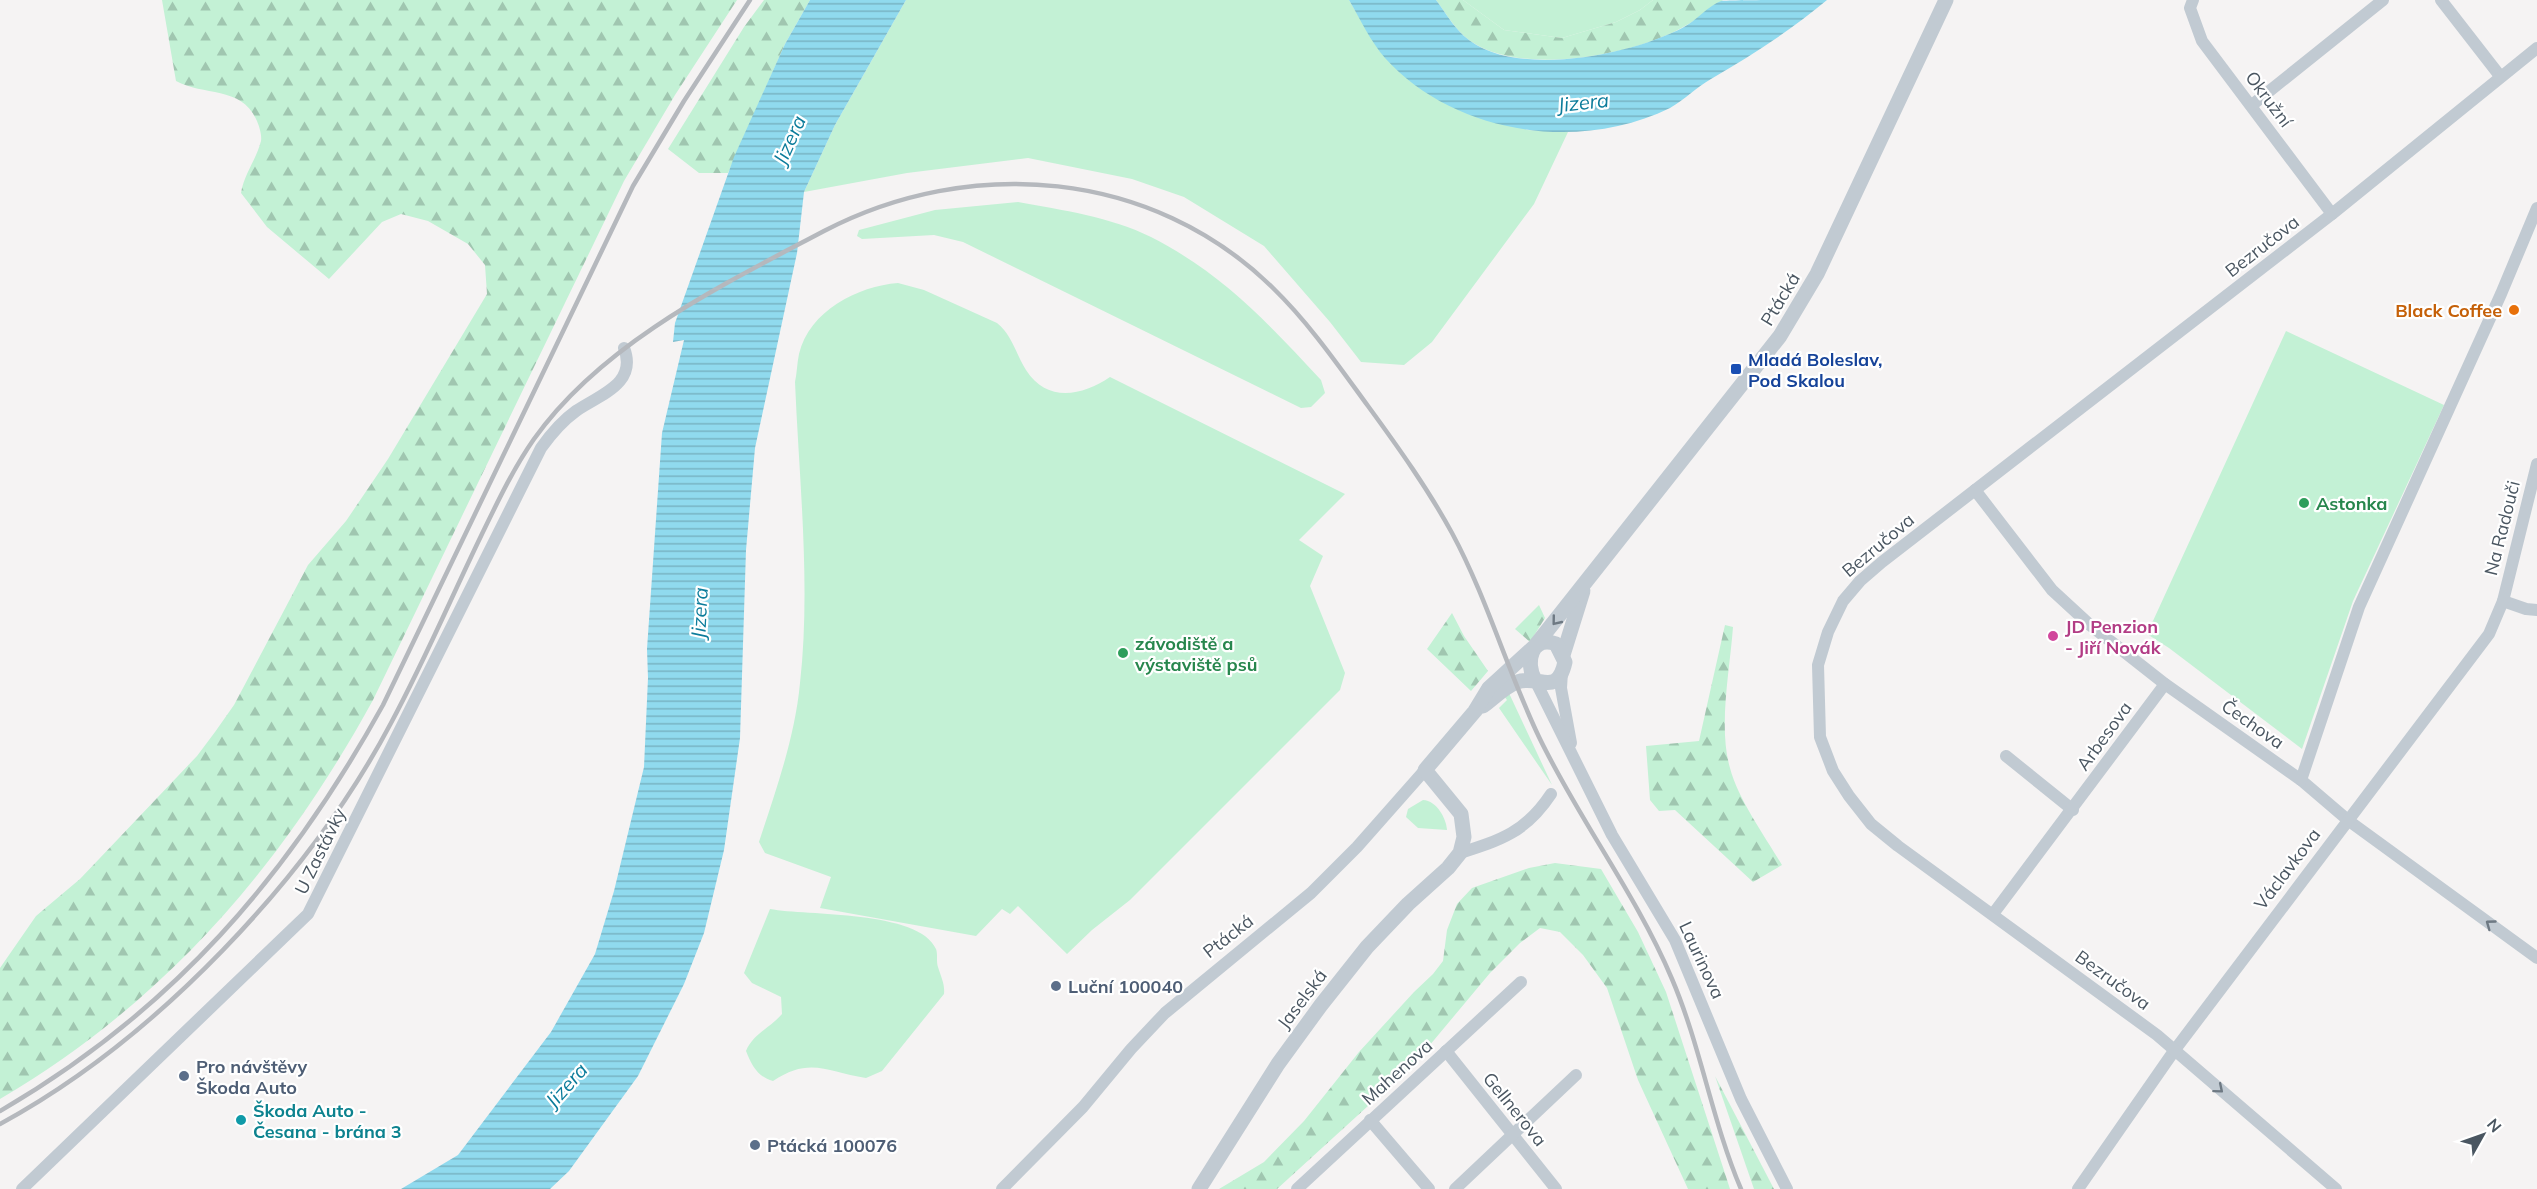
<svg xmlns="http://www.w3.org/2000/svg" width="2537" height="1189" font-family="Mulish,sans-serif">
  <defs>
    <pattern id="forest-firs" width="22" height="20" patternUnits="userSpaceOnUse" patternTransform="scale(1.5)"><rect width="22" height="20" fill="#c3f1d5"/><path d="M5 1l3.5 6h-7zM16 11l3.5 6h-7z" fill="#a0c6b0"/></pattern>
    <pattern id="water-rules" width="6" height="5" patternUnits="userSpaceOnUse" patternTransform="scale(1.5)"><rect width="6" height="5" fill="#90daee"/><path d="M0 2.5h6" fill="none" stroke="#78b4c4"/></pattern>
  </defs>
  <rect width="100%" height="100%" fill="#f5f3f3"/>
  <g fill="#c3f1d5">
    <path d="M906,0H1349L1365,27L1527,130L1568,132L1534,204L1432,342L1404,365L1361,362L1330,322L1264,246L1184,197L1132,179L1028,158L907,173L804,192L835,125Z"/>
    <path d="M1463,0H1653L1640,10L1616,22L1562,38L1504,30Z"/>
    <path d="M1018,202C1062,210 1111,217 1151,237C1223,274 1266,321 1321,380L1325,393L1311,407L1301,408L963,242L934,235L862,239L857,236L859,230L935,210Z"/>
    <path d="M898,283L924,290L997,323C1012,335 1016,354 1026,370C1047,403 1082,396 1110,377L1345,494L1299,540L1323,556L1310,586L1345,673L1340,690L1130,900L1092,930L1067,954L1018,906L1010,914L1002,909L976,936L820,908L831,877L765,853L759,842C776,790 795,737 800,683C811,586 799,479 795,382C797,373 797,363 799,354C809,311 858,286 898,283Z"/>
    <path d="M2286,331L2444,405L2353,601L2302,749L2169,648L2147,634Z"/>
    <path d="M1508,691L1552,785L1499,708L1507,700L1504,696Z"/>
    <path d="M1423,800C1437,801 1446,818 1447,830L1418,828L1406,817L1408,809Z"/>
    <path d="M770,909C807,916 919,910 936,949C938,954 936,962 938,967C941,977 945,984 944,994L882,1071L866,1078C828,1072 810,1056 773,1081C758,1077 752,1066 746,1051C753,1034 770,1028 782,1014L781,997L752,983L744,973Z"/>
  </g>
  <g fill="url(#forest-firs)">
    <path d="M162,0H737L675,95L624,181L373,700C282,866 165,1002 0,1099V968L36,916L80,879L197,756L215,732L234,705L308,565L346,521L388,459L487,294L485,265L468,244L428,221L401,214L382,222L329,279L267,227L241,193C244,174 256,160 261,141C262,135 259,125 256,119C241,86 203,96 176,81Z"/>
    <path d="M764,0H810L785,44L728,173H699L668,149L744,27Z"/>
    <path d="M1436,0H1463L1504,30L1562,38L1616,22L1640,10L1653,0H1723C1710,9 1698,19 1685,26C1634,56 1512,79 1464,36C1454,27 1445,12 1436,0Z"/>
    <path d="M1539,605L1545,618L1530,642L1515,629Z"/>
    <path d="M1452,613L1464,636L1488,671L1471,691L1427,649Z"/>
    <path d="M1725,625L1733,627C1730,669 1718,728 1730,768C1738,799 1766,838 1782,865L1753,882L1675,810L1659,811L1650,800L1646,746L1699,741Z"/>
    <path d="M1555,863L1601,869L1638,932L1666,992L1730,1189H1688L1638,1080L1607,988L1583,955L1560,932L1540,928L1520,943L1490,973L1414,1064L1277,1189H1219L1264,1162L1304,1121L1359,1052L1414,992L1433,974L1443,961L1447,930L1457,904L1472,888L1529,868Z"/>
    <path d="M1715,1076L1774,1189H1754Z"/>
  </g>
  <g fill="url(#water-rules)">
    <path d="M810,0H906L835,125L804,192L797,253L755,448L746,550L740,738L724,850L704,933L684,984L638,1076L569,1171L550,1189H401L458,1155L551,1032L595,954L614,891L644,767L648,678L647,649L662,433L684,340L673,342L675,323L734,157L785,44Z"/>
    <path d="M1349,0H1436C1445,12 1453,26 1464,36C1512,80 1632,55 1684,27C1697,20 1708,6 1721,1C1733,0 1809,0 1827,0C1790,31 1752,55 1711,79C1697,87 1684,100 1670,108C1578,153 1454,134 1385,58C1371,42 1360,19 1349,0Z"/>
  </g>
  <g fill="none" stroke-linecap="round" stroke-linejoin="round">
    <g stroke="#c1cad2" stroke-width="12">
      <path d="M2193,0L2190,8L2202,41L2332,214"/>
      <path d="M2441,0L2500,76"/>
      <path d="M2252,105L2383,0"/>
      <path d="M1975,490L2052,590L2090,625L2165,684L2301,780L2349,821L2537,958"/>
      <path d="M2503,601L2526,609L2537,610"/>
      <path d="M1562,672L1561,688L1571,743"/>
      <path d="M1535,680L1612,835L1675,940L1741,1099L1787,1189"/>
      <path d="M2006,756L2073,810"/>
      <path d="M2301,780L2359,607L2501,294L2537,208"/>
      <path d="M1460,853C1501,840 1526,832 1551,794"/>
      <path d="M1993,914L2165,684"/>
      <path d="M1446,1051L1556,1189"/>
      <path d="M1370,1120L1429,1189"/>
      <path d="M22,1189L308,914L541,448C551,434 562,421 576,411C599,395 638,384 624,348"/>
      <path d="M1002,1189L1083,1107L1131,1049L1165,1013L1311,893L1357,847L1425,770"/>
      <path d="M1297,1189L1521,982"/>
      <path d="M1455,1189L1576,1075"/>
      <path d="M2078,1189L2174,1051L2489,634L2503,601L2537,464"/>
      <path d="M2336,1189L2157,1035L1898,846L1871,824L1849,796L1833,771L1820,737L1818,665L1828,632L1843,601L1860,581L1882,562L2332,214L2537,48"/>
    </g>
    <g stroke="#c1cad2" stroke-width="15">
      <path d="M1563,655L1583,591"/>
      <path d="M1483,706C1494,698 1504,687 1517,682C1539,674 1557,698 1565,662L1556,644C1531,634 1525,664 1535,680"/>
      <path d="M1199,1189L1278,1064L1321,1005L1367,947L1408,904L1448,868L1460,853L1464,837L1461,814L1425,770L1475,711L1489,688L1535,646L1780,336L1817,274L1946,0"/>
    </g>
    <g stroke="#b5b8bd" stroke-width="4.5">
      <path d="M0,1111C171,1012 288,877 383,705L633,186L684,101L750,0"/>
      <path d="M0,1124C155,1040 309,878 391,723C424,662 451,598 481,536C497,503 513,469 534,439C602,343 722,285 824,231C970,155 1152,169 1273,288C1309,323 1338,365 1368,406C1398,447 1428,489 1452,533C1487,598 1507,670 1539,737C1579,820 1636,894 1672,979C1701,1047 1712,1121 1741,1189"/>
    </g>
  </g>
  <defs><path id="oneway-chevron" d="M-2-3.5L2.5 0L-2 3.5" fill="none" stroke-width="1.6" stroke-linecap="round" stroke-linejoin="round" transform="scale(1.5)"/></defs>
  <g stroke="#6e7983">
    <use href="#oneway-chevron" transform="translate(1556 621) rotate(129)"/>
    <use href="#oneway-chevron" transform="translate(2490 924) rotate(-144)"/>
    <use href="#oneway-chevron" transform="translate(2219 1089) rotate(40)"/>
  </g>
  <circle fill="#e8710a" stroke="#fff" stroke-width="2" cx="2514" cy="310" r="6"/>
  <rect fill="#1a4fb4" stroke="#fff" stroke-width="2" x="1730" y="363" width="12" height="12" rx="3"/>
  <g fill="#2e9e5b" stroke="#fff" stroke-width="2">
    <circle cx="2304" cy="503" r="6"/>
    <circle cx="1123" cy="653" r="6"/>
  </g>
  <circle fill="#d1479c" stroke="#fff" stroke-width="2" cx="2053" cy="636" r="6"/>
  <g fill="#5c6f8a" stroke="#fff" stroke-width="2">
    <circle cx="1056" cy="986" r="6"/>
    <circle cx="184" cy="1076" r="6"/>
    <circle cx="755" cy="1145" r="6"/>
  </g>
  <circle fill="#0f9aa8" stroke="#fff" stroke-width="2" cx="241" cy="1120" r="6"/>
  <g text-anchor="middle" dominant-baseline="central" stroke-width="4.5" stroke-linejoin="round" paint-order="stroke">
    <g font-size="18" fill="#4a5661" stroke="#fff">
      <text transform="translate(2269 99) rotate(53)">Okružní</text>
      <text transform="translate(2262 246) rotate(-38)">Bezručova</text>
      <text transform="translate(1780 299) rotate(-59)">Ptácká</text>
      <text transform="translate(2502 528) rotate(-76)">Na Radouči</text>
      <text transform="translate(1878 545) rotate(-40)">Bezručova</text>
      <text transform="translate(2253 724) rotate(35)">Čechova</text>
      <text transform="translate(2104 736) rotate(-54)">Arbesova</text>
      <text transform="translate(320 851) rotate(-64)">U Zastávky</text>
      <text transform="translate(2287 869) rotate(-53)">Václavkova</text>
      <text transform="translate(1228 936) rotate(-38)">Ptácká</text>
      <text transform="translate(1702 960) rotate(65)">Laurinova</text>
      <text transform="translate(2113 980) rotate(36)">Bezručova</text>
      <text transform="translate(1302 999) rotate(-53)">Jaselská</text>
      <text transform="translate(1397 1072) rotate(-42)">Mahenova</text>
      <text transform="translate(1515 1109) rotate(51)">Gellnerova</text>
    </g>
    <g font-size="18" font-weight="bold" fill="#c56008" stroke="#fff" text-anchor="end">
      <text x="2502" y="310">Black Coffee</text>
    </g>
    <g font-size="18" font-weight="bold" fill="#164399" stroke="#fff" text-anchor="start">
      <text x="1748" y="359">Mladá Boleslav,<tspan x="1748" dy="21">Pod Skalou</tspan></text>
    </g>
    <g font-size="18" font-weight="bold" fill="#27864d" stroke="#fff" text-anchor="start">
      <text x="2316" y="503">Astonka</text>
      <text x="1135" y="643">závodiště a<tspan x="1135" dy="21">výstaviště psů</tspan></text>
    </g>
    <g font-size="18" font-weight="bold" fill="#b23c85" stroke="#fff" text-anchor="start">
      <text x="2065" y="626">JD Penzion<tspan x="2065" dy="21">- Jiří Novák</tspan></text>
    </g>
    <g font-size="18" font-weight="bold" fill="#4e5e75" stroke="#fff" text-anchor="start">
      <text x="1068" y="986">Luční 100040</text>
      <text x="196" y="1066">Pro návštěvy<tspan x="196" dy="21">Škoda Auto</tspan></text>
      <text x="767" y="1145">Ptácká 100076</text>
    </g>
    <g font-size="18" font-weight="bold" fill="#0d838f" stroke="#fff" text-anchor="start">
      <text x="253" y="1110">Škoda Auto -<tspan x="253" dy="21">Česana - brána 3</tspan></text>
    </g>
    <g font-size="20" font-style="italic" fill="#0c7c9b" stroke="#fff">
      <text transform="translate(1583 102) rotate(-6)">Jizera</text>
      <text transform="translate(789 140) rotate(-66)">Jizera</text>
      <text transform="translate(699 613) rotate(-87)">Jizera</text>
      <text transform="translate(566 1085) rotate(-48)">Jizera</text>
    </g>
  </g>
  <g transform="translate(2483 1135) rotate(50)" stroke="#ffffff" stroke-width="4.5" paint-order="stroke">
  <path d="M0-4.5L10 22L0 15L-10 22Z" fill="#4a5661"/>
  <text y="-9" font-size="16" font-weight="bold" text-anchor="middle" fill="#4a5661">N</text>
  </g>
</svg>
